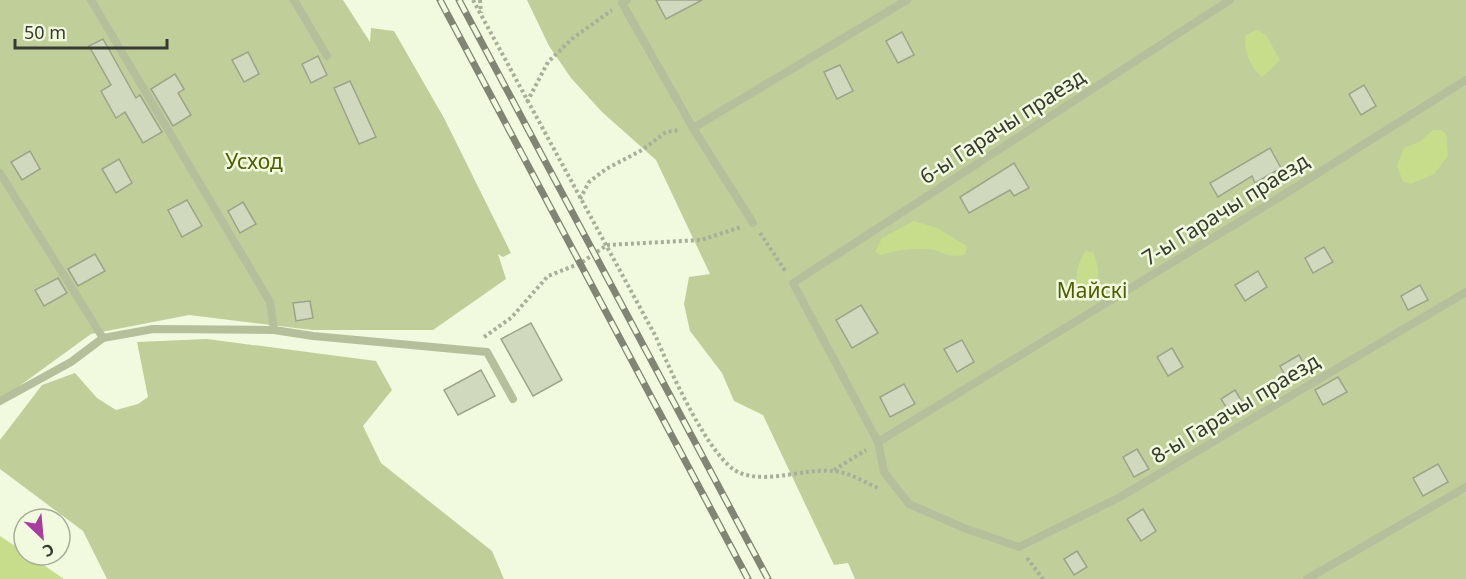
<svg xmlns="http://www.w3.org/2000/svg" width="1466" height="579" font-family="'Noto Sans',sans-serif">
  <rect width="100%" height="100%" fill="#f1fade"/>
  <g fill="#c0cf99">
    <path d="M0,0H343L370,42L371,28L394,31L444,118L511,253L503,257L498,254L506,279L433,330H312L189,315L91,334L0,400Z"/>
    <path d="M527,0H1466V579H855L848,563L834,565L763,415L734,401L722,373L690,331L684,304L689,277L710,274L656,160L602,112L571,78L549,46Z"/>
    <path d="M207,339L376,361L392,390L363,426L381,463L492,551L504,579H107L83,531L0,469V440L42,385L75,373L97,398L116,410L138,404L148,397L137,342Z"/>
  </g>
  <g fill="#c8dd8c">
    <path d="M1257,30L1266,35L1280,60L1262,77C1250,66 1243,51 1246,35Z"/>
    <path d="M1433,130H1441L1446,134L1448,156L1434,174L1410,184L1403,181L1397,166L1404,148L1421,141Z"/>
    <path d="M914,221L937,228L967,246L965,255C943,258 945,251 928,249C911,247 896,251 880,255L875,252L882,238Z"/>
    <path d="M1086,251L1093,252C1100,269 1100,281 1091,298L1082,297C1074,281 1075,265 1086,251Z"/>
    <path d="M0,536L24,552V555H29L64,579H0Z"/>
  </g>
  <g fill="#d0d8be" stroke="#9ca38a" stroke-width="1.5">
    <path d="M656,0H702L666,19Z"/>
    <path d="M902,32L914,55L898,63L886,41Z"/>
    <path d="M103,39L136,98L140,95L162,132L143,143L125,112L116,118L101,91L111,85L89,46Z"/>
    <path d="M248,52L259,74L244,82L232,60Z"/>
    <path d="M318,56L327,75L311,83L302,64Z"/>
    <path d="M840,65L853,91L837,99L824,72Z"/>
    <path d="M175,74L184,89L178,93L191,115L173,126L151,89Z"/>
    <path d="M350,81L376,137L359,144L334,88Z"/>
    <path d="M1364,85L1376,106L1361,115L1349,94Z"/>
    <path d="M1270,148L1281,168L1255,183L1252,176L1218,197L1210,183Z"/>
    <path d="M30,151L40,169L22,180L11,162Z"/>
    <path d="M119,159L132,183L116,193L102,169Z"/>
    <path d="M1014,163L1029,188L1014,196L1010,190L969,213L960,197Z"/>
    <path d="M187,200L202,226L182,237L168,210Z"/>
    <path d="M243,202L256,224L240,233L228,211Z"/>
    <path d="M1324,247L1333,262L1313,273L1305,258Z"/>
    <path d="M95,254L105,271L78,286L68,269Z"/>
    <path d="M1258,271L1267,287L1245,301L1235,285Z"/>
    <path d="M58,278L67,293L44,306L35,290Z"/>
    <path d="M1420,285L1428,300L1408,310L1401,296Z"/>
    <path d="M310,301L313,318L296,321L293,303Z"/>
    <path d="M861,305L878,333L852,348L836,320Z"/>
    <path d="M531,323L562,380L533,396L501,339Z"/>
    <path d="M962,340L974,362L957,372L944,349Z"/>
    <path d="M1172,348L1183,367L1168,376L1157,357Z"/>
    <path d="M1299,355L1307,370L1288,381L1280,366Z"/>
    <path d="M481,370L495,396L458,415L444,390Z"/>
    <path d="M1338,377L1347,392L1323,405L1315,390Z"/>
    <path d="M904,384L915,404L890,417L880,397Z"/>
    <path d="M1235,390L1245,407L1231,415L1221,399Z"/>
    <path d="M1137,449L1149,469L1134,477L1123,457Z"/>
    <path d="M1438,464L1448,482L1423,496L1413,478Z"/>
    <path d="M1143,509L1156,531L1141,541L1127,519Z"/>
    <path d="M1077,551L1087,567L1074,575L1064,559Z"/>
  </g>
  <g fill="none" stroke-linecap="round" stroke-linejoin="round">
    <g stroke="#a7ae99" stroke-width="4" stroke-dasharray="3 3" stroke-linecap="butt">
      <path d="M473,0L656,337C669,368 710,461 740,473C769,484 804,468 833,471C849,472 866,483 880,489"/>
      <path d="M480,0L481,13"/>
      <path d="M527,102L548,62L573,38L612,10"/>
      <path d="M580,199L589,182L606,169L642,150L666,132L679,130"/>
      <path d="M760,233L786,272"/>
      <path d="M484,337L511,318L548,276L581,263L607,245L701,240L741,227"/>
      <path d="M834,470L866,450"/>
      <path d="M1027,558L1043,579"/>
    </g>
    <g stroke="#b5bf9c" stroke-width="8">
      <path d="M91,0L270,302L274,330"/>
      <path d="M294,0L327,56"/>
      <path d="M627,0L622,3L693,128L753,223"/>
      <path d="M1230,0L793,283L878,442L884,472L909,504L964,528L1019,547L1120,497L1466,292"/>
      <path d="M693,128L907,0"/>
      <path d="M0,173L103,338"/>
      <path d="M0,401L71,362L103,338L153,329L274,330L313,336L487,352L513,399"/>
      <path d="M878,442L1288,192L1466,80"/>
      <path d="M1307,579L1466,487"/>
    </g>
    <g stroke="#808574" stroke-width="7">
      <g id="rail">
        <path d="M440,0L748,579"/>
        <path d="M459,0L768,579"/>
      </g>
    </g>
    <use href="#rail" stroke="#f1fade" stroke-width="4.5" stroke-dasharray="14" stroke-linecap="butt"/>
  </g>
  <g text-anchor="middle" dominant-baseline="central" stroke-width="5" stroke-linejoin="round" paint-order="stroke">
    <g font-size="21" fill="#373a30" stroke="#f1fade">
      <text transform="translate(1002 126) rotate(-33)">6-ы Гарачы праезд</text>
      <text transform="translate(1225 209) rotate(-32)">7-ы Гарачы праезд</text>
      <text transform="translate(1235 408) rotate(-31)">8-ы Гарачы праезд</text>
    </g>
    <g font-size="21" fill="#4e5e00" stroke="#f1fade">
      <text x="254" y="161">Усход</text>
      <text x="1092" y="290">Майскі</text>
    </g>
  </g>
  <g transform="translate(42 537) rotate(154)"><circle r="28" fill="#f1fade" stroke="#a7ad98" stroke-width="1.5"/>
  <path d="M0-4.5L10 22L0 15L-10 22Z" fill="#a63d9f"/>
  <text y="-9" font-size="16" font-weight="bold" text-anchor="middle" fill="#373a30">С</text>
  </g>
  <path d="M15 39v9h152v-9" fill="none" stroke="#373a30" stroke-width="3"/>
  <text x="24" y="39" font-size="18" fill="#373a30" stroke="#f1fade" stroke-width="4.5" paint-order="stroke">50 m</text>
</svg>
